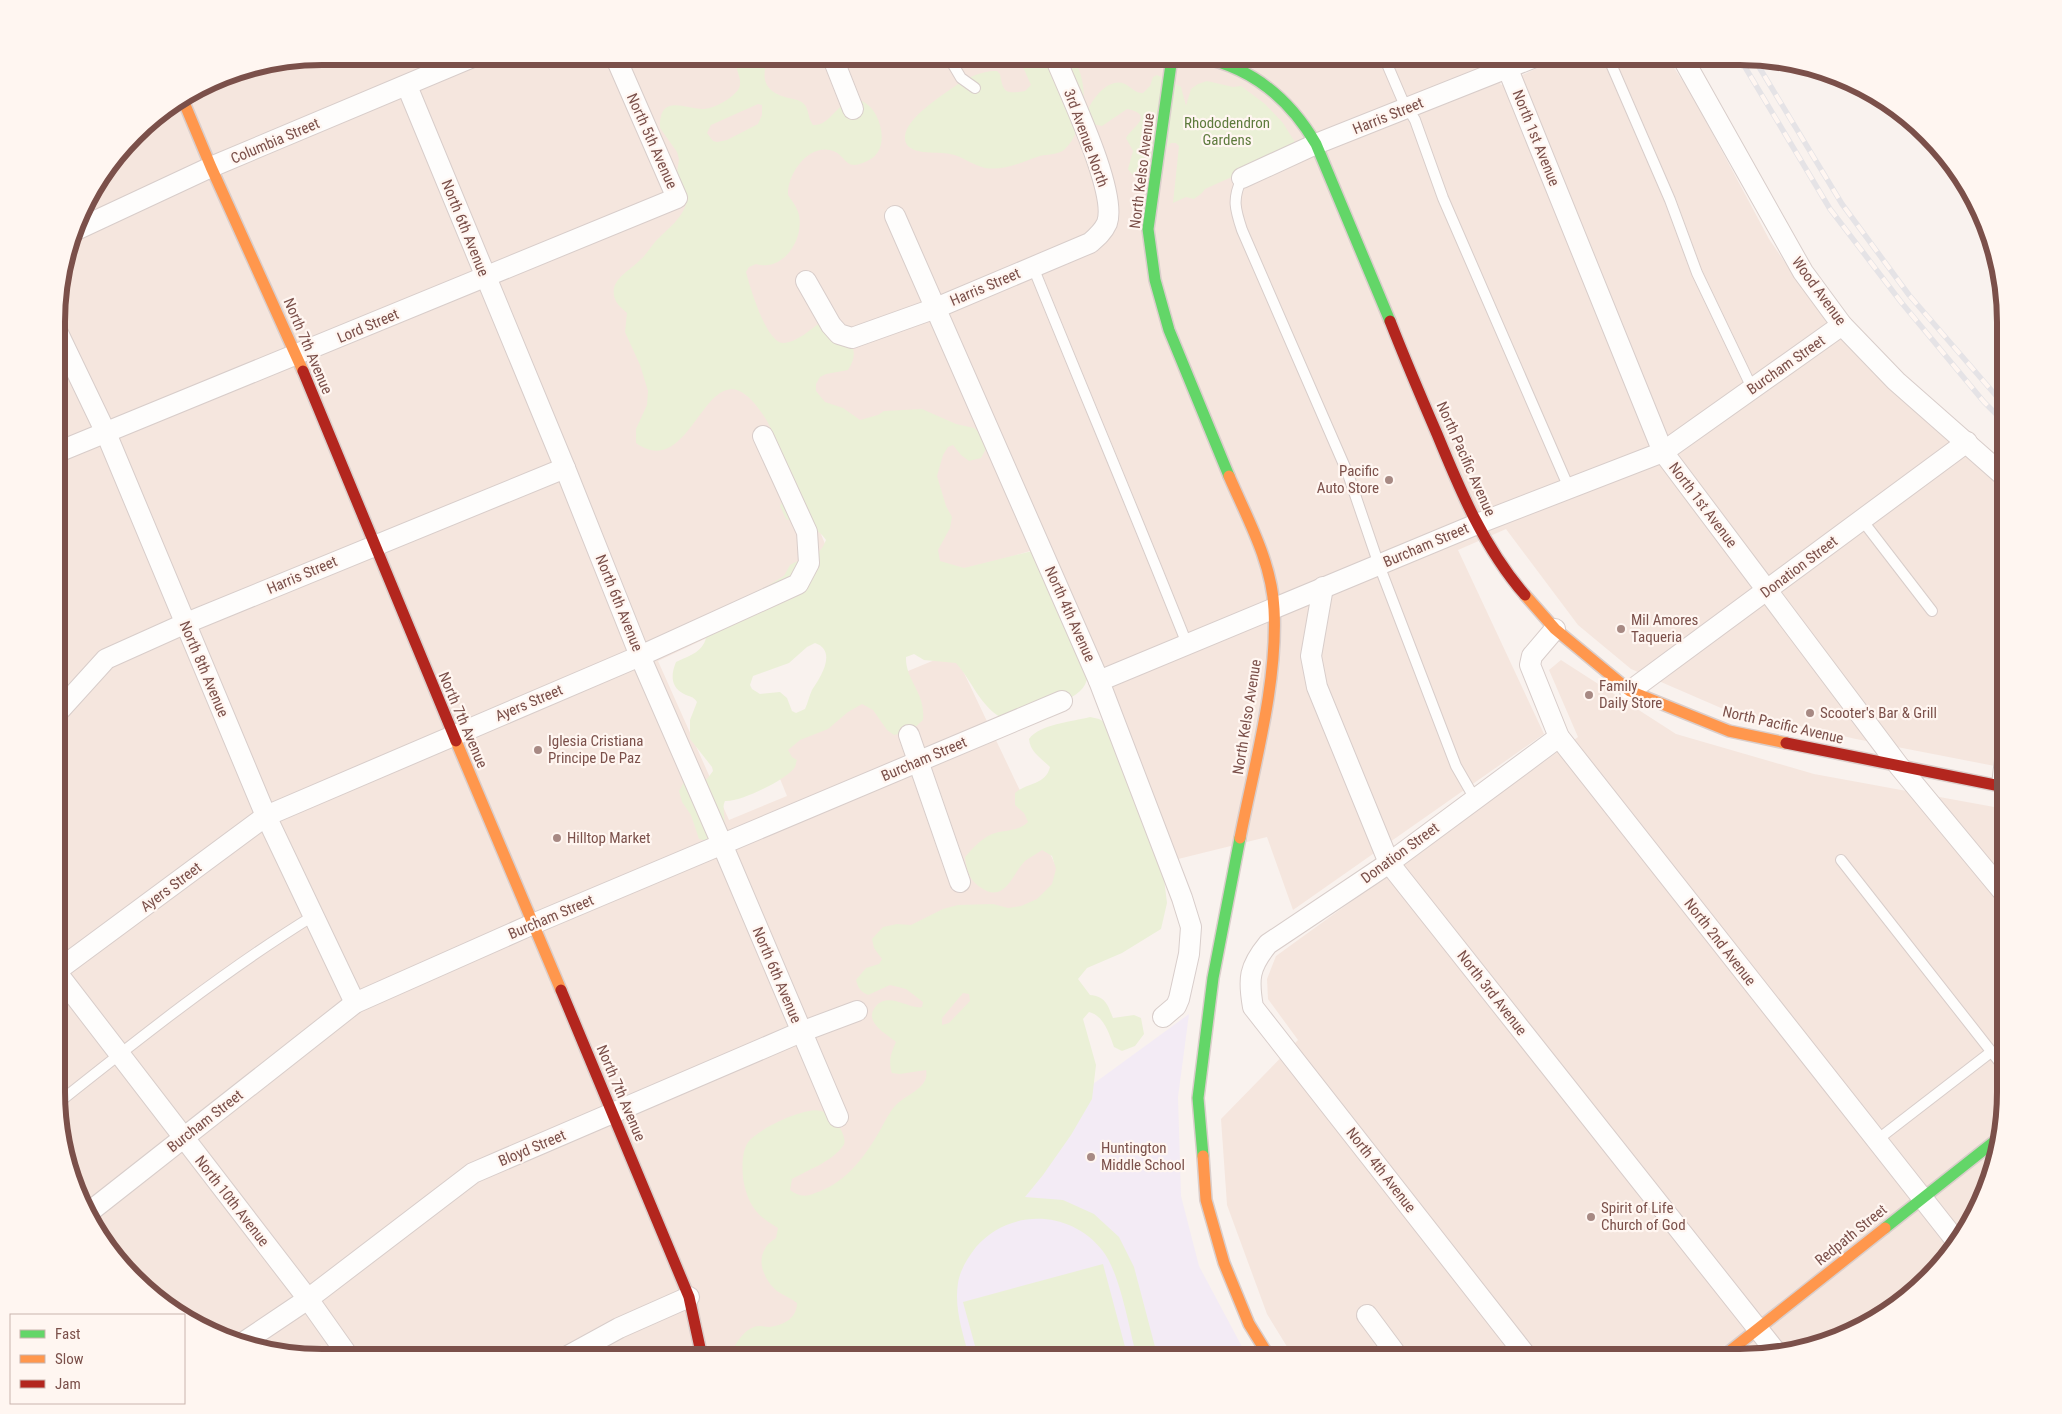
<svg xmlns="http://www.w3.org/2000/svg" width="2062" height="1414" font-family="'Roboto Condensed',sans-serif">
  <rect width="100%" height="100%" fill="#f9f2ee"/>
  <g fill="#f5e6de">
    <path d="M322,56L1488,57L1501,85L1561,57H1667L1692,95L1769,239L1812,302L2005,475V768L1856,739L1721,708L1631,669L1578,625L1506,529L1458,550L1544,734L1293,910L1267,837L1162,863L1040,548L939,579L794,468L825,544L802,593L658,661L729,820L787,796L761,732L954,652L1064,883L838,1357H305L236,1344L160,1303L92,1225L58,1127V287L84,204L146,122L220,76Z"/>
    <path d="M1561,660L1676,734L1814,774L2005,809V1109L1992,1178L1951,1254L1915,1292L1858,1330L1809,1349L1740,1358H1294L1267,1314L1227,1205L1221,1119L1298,1040L1268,999L1267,979L1276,956L1578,737L1549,670Z"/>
  </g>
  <path fill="#f3ebf5" d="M1189,1014L1178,1097L1181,1196L1199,1266L1248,1358L922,1357L965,1192L1041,1122Z"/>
  <g fill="#ebf0d7" fill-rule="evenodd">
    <path d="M737,56H769C761,76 762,90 785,97C791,99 799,99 804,104C809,109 808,119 813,125C832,126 836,100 857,100C878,101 894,148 869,160C843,174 848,154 830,150C807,145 787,175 788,195C792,201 797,207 799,215C804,240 783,272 756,264L749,267L746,272C750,287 766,342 783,343C797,343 813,327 824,320C841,332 865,345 848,370L826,374L820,377L816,384V391L825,402L843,408L860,420L878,415L884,411L922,409L956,424L974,428L984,437L987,447L981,458L969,461L961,455L953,445L948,447L943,455L937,476L946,506L952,517L950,528L938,550L940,561L964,568L1040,549L1087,676C1088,704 1022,713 1000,717C979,704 972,681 956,663L924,660L914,654L906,657C905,680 926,693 923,720L911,731L894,735L887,730L873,710L862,704L848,712L828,729L800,740L788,750L792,757L797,760C796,762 796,765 795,767C787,780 738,803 725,801C721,809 727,818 723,826C720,832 712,837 707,841L699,839L691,815L682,802L679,791L684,782L707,779L713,771L712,767L690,739V720L697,702C693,696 690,697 684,694C670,687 671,674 676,662C691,655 704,652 707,634L759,591L784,576L790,565C807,555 817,562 826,540C817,526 801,524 786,519L780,506C789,492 791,475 784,459C779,447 774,433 767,421C707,323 698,487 636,443V429L647,405L648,391L640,365L625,332L627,313C623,309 617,305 615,299C608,280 630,271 640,260C646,255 650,248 655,242C667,229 684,218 687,200L682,195L677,173L679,159L677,152L660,128C659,92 686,110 704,109C715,108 731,99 738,90C745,79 732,68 737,56ZM758,104L762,105V115L758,124L727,140L717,142L713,141L707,133L711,125ZM815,643C838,651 820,678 812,690C809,696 808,703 805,709L796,713L792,711L787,698L780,692L760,694L752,689L750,685L753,676L789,663L807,647Z"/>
    <path d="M1026,57H1072C1083,71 1086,94 1082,111C1079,125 1076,138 1065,149C1059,155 1048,154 1040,156C1022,162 1004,171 985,168C972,165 962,156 950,154C937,151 903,157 905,136C907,117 943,95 958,84C969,77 984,70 997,71L1000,74C1003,93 1006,94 1025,91L1031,85L1023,67Z"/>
    <path d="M1157,75L1181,87L1186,106L1191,89L1198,84L1207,81L1233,87L1241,86L1265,104L1283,123L1298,147L1205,189L1202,193L1194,199L1186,197L1173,203L1179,146L1176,143H1171L1144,178C1136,179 1132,175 1128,169L1133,151L1126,138C1132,127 1156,115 1127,109L1102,126L1092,124L1088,110C1093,98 1109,77 1125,84C1132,88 1135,93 1143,93L1150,86L1153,77Z"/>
    <path d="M1090,717L1099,719L1108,724L1162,863L1167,903L1161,929L1122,953L1087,968L1078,979L1090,995C1105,996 1108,1005 1113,1018L1134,1015L1141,1018L1144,1034L1135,1046L1122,1051L1114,1047C1109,1033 1104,1016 1089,1012L1083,1019L1096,1065L1092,1099L1071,1135L1043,1175L1025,1197L1063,1200L1094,1214L1119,1237L1134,1267L1158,1358H1137C1129,1328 1120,1272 1102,1250C1070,1210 1010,1208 976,1247C968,1257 960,1270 958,1283C954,1309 963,1333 969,1357H739L735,1355L734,1347C739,1339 745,1330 754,1327C759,1325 765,1327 770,1327C784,1325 797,1318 797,1303C791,1298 784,1296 777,1291C766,1282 756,1263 765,1249C767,1244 772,1241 776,1238L778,1228C756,1216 747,1203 743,1178C742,1167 742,1153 747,1144C755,1130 806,1106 821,1111C830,1113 839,1125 842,1132C844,1137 846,1142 843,1146C831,1162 808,1170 792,1179L790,1190C799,1197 806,1197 815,1193C843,1184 861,1162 876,1137C883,1127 887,1114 896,1105C906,1094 930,1088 926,1070L900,1074L892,1073C888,1061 891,1053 896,1042C888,1035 865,1023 874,1009C886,989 909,1010 922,1007L923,1002L906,989L890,985L868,995C861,992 858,988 856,980L866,968L879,964L882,959L874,948L872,939L883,927L897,924L911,925L943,909L958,905L993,904L1008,908L1021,906L1037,899L1052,884L1056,869L1052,856L1042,850C1037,854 1030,857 1025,861C1012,874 1005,905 980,887C969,880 966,869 965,857C973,848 981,839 992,834C1005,829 1018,832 1028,822L1024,813L1015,805V793C1026,783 1046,785 1050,767C1041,758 1030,752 1029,739C1040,724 1071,722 1090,717ZM963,993L969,994L970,1001L949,1023L942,1025V1018Z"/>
    <path d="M1103,1264L1128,1358L978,1357L963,1302Z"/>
  </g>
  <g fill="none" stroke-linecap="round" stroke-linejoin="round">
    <g stroke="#d8cdca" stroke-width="12">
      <g id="lane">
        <path d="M948,56L961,78L975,88"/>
        <path d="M1384,57L1402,99L1415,120L1443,198L1569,488"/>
        <path d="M1608,57L1670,200L1697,273L1752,388"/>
        <path d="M1242,178C1232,199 1235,209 1242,230L1348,474L1379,565L1456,766L1475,799"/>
        <path d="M1033,267C1084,393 1137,518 1187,644"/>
        <path d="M1862,520L1932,611"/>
        <path d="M1997,785L2005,716"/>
        <path d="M1841,860L2005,1069"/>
        <path d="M58,1103C141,1037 224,971 313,916"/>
        <path d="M1877,1140L1991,1052"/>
      </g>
    </g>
    <g stroke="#d8cdca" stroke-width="22">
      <g id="street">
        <path d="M832,56L853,109"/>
        <path d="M1503,57L1663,452L1899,766L2005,894"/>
        <path d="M1682,57L1803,272L1842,325L1896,381L2005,477"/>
        <path d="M407,86L565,468L640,656L722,844L838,1117"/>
        <path d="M1242,178L1316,144L1535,57"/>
        <path d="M895,216L1099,681L1182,898L1191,927L1189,954L1179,999L1176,1006L1163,1017"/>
        <path d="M76,230L211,167L475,56"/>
        <path d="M806,281L831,325L839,334L852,338L936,308L1090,243C1097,237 1103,232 1107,223C1118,192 1068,90 1055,57"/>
        <path d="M58,333L106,433L266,816L355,1003"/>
        <path d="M58,452L677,198L615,56"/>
        <path d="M1323,587L1311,656L1317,687L1389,863L1777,1353"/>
        <path d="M1555,629L1532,656L1530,665L1559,737L1957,1242"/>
        <path d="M1099,681L1477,524L1663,452L1842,325"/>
        <path d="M1630,691L1967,442"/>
        <path d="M58,712L106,659L184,624L565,468"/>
        <path d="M909,735L960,882"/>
        <path d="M58,970L266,816L640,656L798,584L809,563L807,532L763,436"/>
        <path d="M58,974L308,1299L349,1357"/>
        <path d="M88,1213L355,1003L533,924L1062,701"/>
        <path d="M1367,1315L1399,1358"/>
        <path d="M241,1344L308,1299L473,1173L801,1032L857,1011"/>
        <path d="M566,1357L619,1328L689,1297"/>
        <path d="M1528,1358L1253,1007C1248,979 1249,967 1268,944L1389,863L1559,737"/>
      </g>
    </g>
    <g stroke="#dacecb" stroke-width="14">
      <g id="fast">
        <path d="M1172,57L1148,229L1155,280L1169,330L1229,476"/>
        <path d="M1199,57C1252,67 1289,98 1316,144L1390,321"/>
        <path d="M1203,1156L1198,1098L1213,978L1240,838"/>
        <path d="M1885,1228L2000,1137"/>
      </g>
    </g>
    <g stroke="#dacecb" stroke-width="14">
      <g id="slow">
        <path d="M183,100L211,167L303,371"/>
        <path d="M1229,476C1247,518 1272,562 1274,609C1278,682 1254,766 1240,838"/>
        <path d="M1525,595L1555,629L1630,691L1729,731L1786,743"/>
        <path d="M456,741L561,990"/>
        <path d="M1203,1156L1206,1200L1224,1263L1249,1324L1270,1358"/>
        <path d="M1721,1358L1885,1228"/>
      </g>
    </g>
    <g stroke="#dacecb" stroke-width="14">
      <g id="jam">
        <path d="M1390,321C1405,359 1421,397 1437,434C1460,490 1484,548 1525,595"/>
        <path d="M303,371L456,741"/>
        <path d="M1786,743L2005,787"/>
        <path d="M561,990L689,1297L702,1357"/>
      </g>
    </g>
    <use href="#lane" stroke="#fefdfc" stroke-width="10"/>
    <use href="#street" stroke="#fefdfc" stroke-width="20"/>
    <use href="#fast" stroke="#63d668" stroke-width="11"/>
    <use href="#slow" stroke="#ff974d" stroke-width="11"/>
    <use href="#jam" stroke="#b3261e" stroke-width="11"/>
    <g stroke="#e5e3e6" stroke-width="5.5">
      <g id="rail">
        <path d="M1739,57L1830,209L1901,302L1984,402L2005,423"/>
        <path d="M1753,57L1842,204L1909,295L2005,406"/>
      </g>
    </g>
    <use href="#rail" stroke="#fff6f1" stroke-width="4" stroke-dasharray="11" stroke-linecap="butt"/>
  </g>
  <g fill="#a78983" stroke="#fff6f1" stroke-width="2">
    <circle cx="1389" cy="480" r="5"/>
    <circle cx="1621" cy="629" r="5"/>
    <circle cx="1589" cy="695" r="5"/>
    <circle cx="1810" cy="713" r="5"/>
    <circle cx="538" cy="750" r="5"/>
    <circle cx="557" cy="838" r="5"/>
    <circle cx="1091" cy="1157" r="5"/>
    <circle cx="1591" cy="1217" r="5"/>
  </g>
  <g text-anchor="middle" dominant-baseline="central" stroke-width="4.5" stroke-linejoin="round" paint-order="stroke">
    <g font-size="15" fill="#7b504a" stroke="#fff6f1">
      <text transform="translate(1388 116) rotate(-22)">Harris Street</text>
      <text transform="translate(1086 138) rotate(70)">3rd Avenue North</text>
      <text transform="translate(1536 138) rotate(68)">North 1st Avenue</text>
      <text transform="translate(275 141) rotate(-23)">Columbia Street</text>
      <text transform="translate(652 141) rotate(66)">North 5th Avenue</text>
      <text transform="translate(1142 171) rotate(-83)">North Kelso Avenue</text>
      <text transform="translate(465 228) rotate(68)">North 6th Avenue</text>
      <text transform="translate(985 287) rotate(-23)">Harris Street</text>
      <text transform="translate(1819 291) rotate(54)">Wood Avenue</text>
      <text transform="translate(368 326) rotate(-23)">Lord Street</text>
      <text transform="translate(308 346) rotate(67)">North 7th Avenue</text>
      <text transform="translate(1786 365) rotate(-35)">Burcham Street</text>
      <text transform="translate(1466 459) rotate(66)">North Pacific Avenue</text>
      <text transform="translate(1703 505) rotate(53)">North 1st Avenue</text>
      <text transform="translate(1426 545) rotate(-23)">Burcham Street</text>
      <text transform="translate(1799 567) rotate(-37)">Donation Street</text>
      <text transform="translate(302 575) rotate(-23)">Harris Street</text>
      <text transform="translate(619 603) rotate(68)">North 6th Avenue</text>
      <text transform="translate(1070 614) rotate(66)">North 4th Avenue</text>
      <text transform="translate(204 669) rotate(67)">North 8th Avenue</text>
      <text transform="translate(529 703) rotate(-23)">Ayers Street</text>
      <text transform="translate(1247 717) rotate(-81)">North Kelso Avenue</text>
      <text transform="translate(463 720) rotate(67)">North 7th Avenue</text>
      <text transform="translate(1783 725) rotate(13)">North Pacific Avenue</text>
      <text transform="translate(924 759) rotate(-23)">Burcham Street</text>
      <text transform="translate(1400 853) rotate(-36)">Donation Street</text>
      <text transform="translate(171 887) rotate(-37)">Ayers Street</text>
      <text transform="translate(551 917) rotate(-23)">Burcham Street</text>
      <text transform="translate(1720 942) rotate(52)">North 2nd Avenue</text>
      <text transform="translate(777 975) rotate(67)">North 6th Avenue</text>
      <text transform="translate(1492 993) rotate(52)">North 3rd Avenue</text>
      <text transform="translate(621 1093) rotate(67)">North 7th Avenue</text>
      <text transform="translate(205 1121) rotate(-38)">Burcham Street</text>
      <text transform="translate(532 1148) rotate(-23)">Bloyd Street</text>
      <text transform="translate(1381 1170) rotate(52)">North 4th Avenue</text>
      <text transform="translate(232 1201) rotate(52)">North 10th Avenue</text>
      <text transform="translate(1851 1235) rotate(-39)">Redpath Street</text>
    </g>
    <g font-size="15" fill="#5e7b3d" stroke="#fff6f1">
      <text x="1227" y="123">Rhododendron<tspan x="1227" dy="17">Gardens</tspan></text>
    </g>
    <g font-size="15" fill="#7b504a" stroke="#fff6f1" text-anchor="start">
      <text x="1379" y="471" text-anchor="end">Pacific<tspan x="1379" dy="17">Auto Store</tspan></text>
      <text x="1631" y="620">Mil Amores<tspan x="1631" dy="17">Taqueria</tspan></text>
      <text x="1599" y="686">Family<tspan x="1599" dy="17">Daily Store</tspan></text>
      <text x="1820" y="713">Scooter's Bar &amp; Grill</text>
      <text x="548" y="741">Iglesia Cristiana<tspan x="548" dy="17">Principe De Paz</tspan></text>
      <text x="567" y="838">Hilltop Market</text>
      <text x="1101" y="1148">Huntington<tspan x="1101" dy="17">Middle School</tspan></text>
      <text x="1601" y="1208">Spirit of Life<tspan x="1601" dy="17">Church of God</tspan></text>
    </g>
  </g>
  <path d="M0 0H2062V1414H0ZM322 65H1740A257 257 0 0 1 1997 322V1092A257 257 0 0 1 1740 1349H322A257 257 0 0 1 65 1092V322A257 257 0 0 1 322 65Z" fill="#fff6f1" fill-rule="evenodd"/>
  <path fill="none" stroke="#7b504a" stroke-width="6" d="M322 65H1740A257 257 0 0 1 1997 322V1092A257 257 0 0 1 1740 1349H322A257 257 0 0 1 65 1092V322A257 257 0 0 1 322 65Z"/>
  <rect x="10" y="1314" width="175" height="90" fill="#fff6f1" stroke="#cab4ae"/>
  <rect x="20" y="1330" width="25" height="8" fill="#63d668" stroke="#cab4ae"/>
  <text x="55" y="1339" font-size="15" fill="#7b504a">Fast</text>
  <rect x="20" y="1355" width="25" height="8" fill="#ff974d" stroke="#cab4ae"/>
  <text x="55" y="1364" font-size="15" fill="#7b504a">Slow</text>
  <rect x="20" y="1380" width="25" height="8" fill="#b3261e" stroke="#cab4ae"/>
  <text x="55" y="1389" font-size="15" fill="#7b504a">Jam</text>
</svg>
